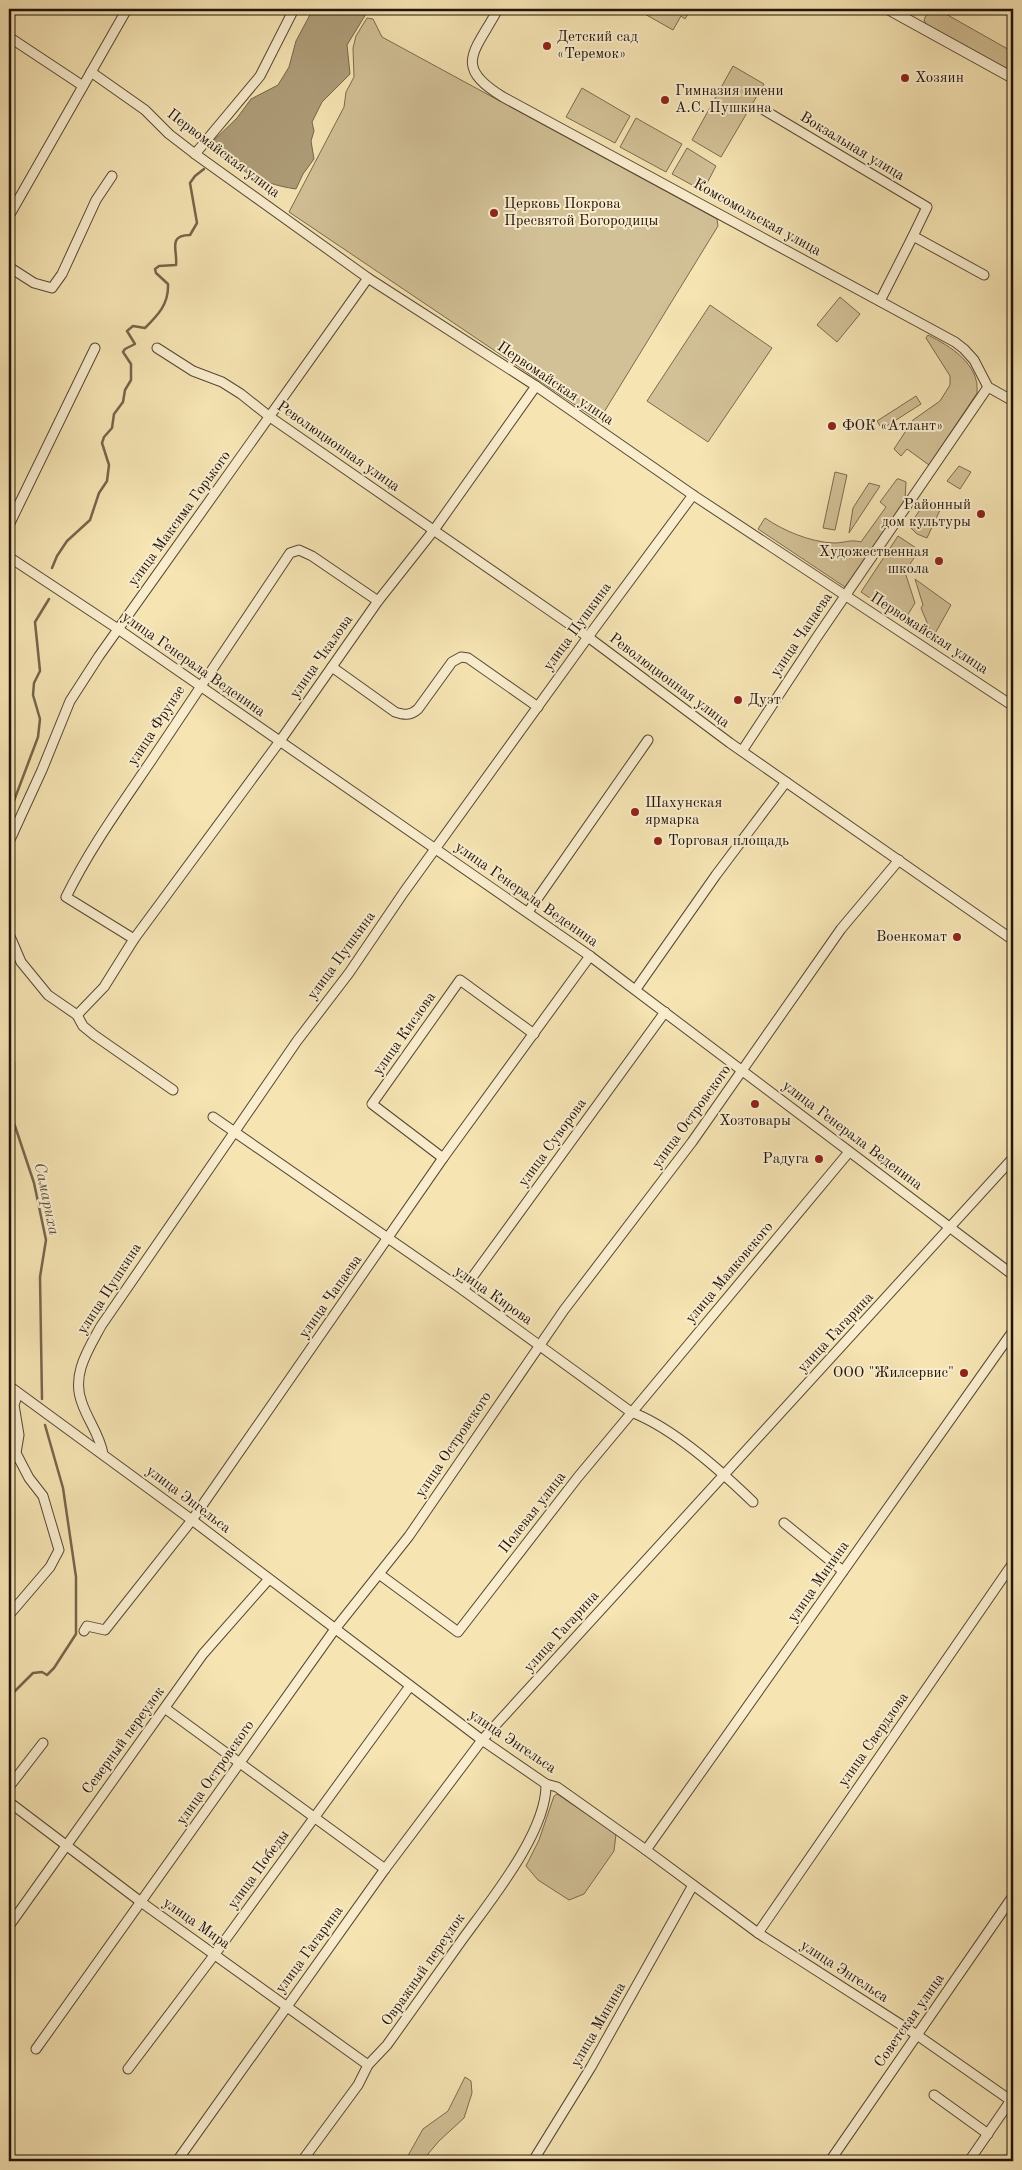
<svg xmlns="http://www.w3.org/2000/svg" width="1022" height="2170" font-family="'Old Standard TT',serif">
  <rect width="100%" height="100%" fill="#f6e4b3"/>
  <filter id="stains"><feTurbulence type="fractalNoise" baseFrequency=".004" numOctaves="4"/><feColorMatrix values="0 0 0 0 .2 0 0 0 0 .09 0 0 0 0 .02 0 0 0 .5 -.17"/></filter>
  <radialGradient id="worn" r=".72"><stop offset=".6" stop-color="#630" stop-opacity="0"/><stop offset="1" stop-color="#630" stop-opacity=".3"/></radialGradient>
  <g fill="#d2c096" stroke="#7a6a50">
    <path d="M645,9H691L685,19L681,16L673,30L643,13Z"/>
    <path d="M929,9H937L1013,52V72L926,24L924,20Z"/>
    <path d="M367,18L373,19L382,37L717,219L718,226L601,417L596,419L289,212L344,107L346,92L354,77L353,48L356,36Z"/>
    <path d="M733,66L764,84L721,157L692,140Z"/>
    <path d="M582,88L630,116L615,143L566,117Z"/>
    <path d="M636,118L682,144L666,172L620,147Z"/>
    <path d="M687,148L716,166L703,191L672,174Z"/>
    <path d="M840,297L860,314L837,342L817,325Z"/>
    <path d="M710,305L772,348L708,442L647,401Z"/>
    <path d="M928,335C950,346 980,364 977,393L929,465L907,449L901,456L894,449L913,420L940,401L950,385V376L926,338Z"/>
    <path d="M916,396L921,404L882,429L877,421Z"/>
    <path d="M959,466L971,472L960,489L947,481Z"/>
    <path d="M835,472L847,475L835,530L823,528Z"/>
    <path d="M897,479H899L906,482L905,500L845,587L758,529L765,518C784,531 810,542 834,543C844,543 851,539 861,542L886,507L880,502Z"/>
    <path d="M869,483L880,486L849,533L853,508Z"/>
    <path d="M926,501H930L940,510L927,538L917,534L909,526Z"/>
    <path d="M898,536L919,550L905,572L915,603L904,621L861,592Z"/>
    <path d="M915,579L951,605L933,637L921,608L923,605Z"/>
    <path d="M557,1794L616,1834L614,1851L584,1894L569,1900L538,1880L526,1866L539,1840L554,1796Z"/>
    <path d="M465,2077L471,2081L472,2093L464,2118L439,2141L428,2154L426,2161H405L423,2129L448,2111Z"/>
  </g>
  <path fill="#ae9d79" stroke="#76664c" d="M313,9H369L347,45L350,74L322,102L312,122L314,131L311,141L314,159L303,174L296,189C255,183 241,168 207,147L237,118L251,99L278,85L289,67L296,41Z"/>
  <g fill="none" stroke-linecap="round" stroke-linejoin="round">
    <g stroke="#76664c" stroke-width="2.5">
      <path d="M52,568L57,556L67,541L90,520L99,493L107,481L109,465L102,443L104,437L112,428L114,414L123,402L125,390L131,380V364L123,352L125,349L135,344L127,331L133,326L145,328C158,315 169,304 168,284L156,273L155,269L159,266L176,265C178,251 167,235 190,235L197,223L190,183L195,176L204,169"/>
      <path d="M9,814L38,737L40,719L33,695L34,683L40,671L35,622L49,599"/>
      <path d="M9,1035L14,1063V1123L34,1183L46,1240L40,1277L42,1399"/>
      <path d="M9,1692L15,1691L33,1673L42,1672L47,1675L54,1668L76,1634V1577L63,1488L45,1425"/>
    </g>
    <g stroke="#564734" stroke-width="11">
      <g id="minor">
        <path d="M498,9C475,52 452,66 503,97L955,342L964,349L974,360L988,387L1013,401"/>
        <path d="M9,37L83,86"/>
        <path d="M91,72L145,110L169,134L195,154L368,278L536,386L693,495L1013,706"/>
        <path d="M764,110L927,207L913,236"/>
        <path d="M195,154L260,76L294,9"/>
        <path d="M9,216L127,9"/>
        <path d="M9,267L34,283L52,288L62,274L96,200L112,176"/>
        <path d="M880,301L913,236L984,275"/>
        <path d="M157,348L193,371L222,382L241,394L270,417L588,637L730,743L1013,940"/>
        <path d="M9,525L95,348"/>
        <path d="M9,557L118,629L590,956L1013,1275"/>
        <path d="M332,667L395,712C404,715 410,716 418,709L452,662L461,657L468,658L538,707"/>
        <path d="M742,751L817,637L988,387"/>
        <path d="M9,842L42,770L70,701L99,656L368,278"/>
        <path d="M528,912L648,740"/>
        <path d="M9,934L21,962L48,995L77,1015L83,1026L94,1035L173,1090"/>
        <path d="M134,939L66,897C90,848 122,804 153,758C198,690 244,622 290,553L299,550L312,556L378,601"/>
        <path d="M636,989L716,875L786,782"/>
        <path d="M77,1015L104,987L134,939L280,741L378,601L434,530L536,386"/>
        <path d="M213,1117L463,1290L631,1412C672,1427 721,1471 753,1502"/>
        <path d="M443,1158L372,1104L460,980L534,1034"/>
        <path d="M463,1290L665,1012"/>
        <path d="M9,1386L192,1520L482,1740L546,1784L557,1787L646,1850L758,1933L917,2035L1013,2102"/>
        <path d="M103,1454C100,1435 88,1421 82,1403C71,1375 88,1350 101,1326L297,1041L349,973L404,892L588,637L693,495"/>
        <path d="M9,1463L16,1453L19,1435L14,1405L18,1393"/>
        <path d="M784,1523L843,1571"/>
        <path d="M379,1574L458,1632L578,1477L849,1152"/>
        <path d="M9,1615L50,1567L59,1550L43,1496L29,1478L16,1453"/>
        <path d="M84,1631L87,1626L105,1630L192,1520L443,1158L590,956"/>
        <path d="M166,1709L385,1869"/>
        <path d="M9,1787L43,1743"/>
        <path d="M9,1802L141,1902L368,2065"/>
        <path d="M646,1850L1013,1331"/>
        <path d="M9,1926L203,1654L269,1579"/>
        <path d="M758,1933L1013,1563"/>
        <path d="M36,2049L335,1629L409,1536L564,1310L692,1142L841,929L899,860"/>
        <path d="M128,2069L215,1954L410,1686"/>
        <path d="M934,2095L988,2134"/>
        <path d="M177,2161L385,1869L482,1740L1013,1158"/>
        <path d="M302,2161L358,2085L368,2065L387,2045C412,2010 437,1975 462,1940C490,1901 547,1832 546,1784"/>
        <path d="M533,2161L591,2067L693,1885"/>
        <path d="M830,2161L1013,1896"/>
        <path d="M969,2161L1011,2100"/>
      </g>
    </g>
    <g stroke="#564734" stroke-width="12">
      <path id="tertiary" d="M888,9L1013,78"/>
    </g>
    <use href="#minor" stroke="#f9edce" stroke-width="9"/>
    <use href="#tertiary" stroke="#f9edce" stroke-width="10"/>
  </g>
  <g fill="#8f2418" stroke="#f9edce" stroke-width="2">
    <circle cx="547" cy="46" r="5"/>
    <circle cx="905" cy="78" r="5"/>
    <circle cx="665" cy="100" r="5"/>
    <circle cx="494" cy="213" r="5"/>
    <circle cx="832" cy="426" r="5"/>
    <circle cx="981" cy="514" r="5"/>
    <circle cx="939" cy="561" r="5"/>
    <circle cx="738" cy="700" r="5"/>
    <circle cx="635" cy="812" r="5"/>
    <circle cx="658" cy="841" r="5"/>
    <circle cx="957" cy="937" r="5"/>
    <circle cx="755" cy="1104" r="5"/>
    <circle cx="819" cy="1159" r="5"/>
    <circle cx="964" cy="1373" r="5"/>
  </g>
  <g text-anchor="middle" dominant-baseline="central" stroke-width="4" stroke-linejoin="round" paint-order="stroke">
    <g font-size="15" fill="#211309" stroke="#f9edce" text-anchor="start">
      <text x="557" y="37">Детский сад<tspan x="557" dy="17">«Теремок»</tspan></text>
      <text x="915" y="78">Хозяин</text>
      <text x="675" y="91">Гимназия имени<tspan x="675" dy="17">А.С. Пушкина</tspan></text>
      <text x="504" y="204">Церковь Покрова<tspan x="504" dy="17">Пресвятой Богородицы</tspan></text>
      <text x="842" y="426">ФОК «Атлант»</text>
      <text x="971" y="505" text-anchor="end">Районный<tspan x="971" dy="17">дом культуры</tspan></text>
      <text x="929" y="552" text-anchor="end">Художественная<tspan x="929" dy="17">школа</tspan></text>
      <text x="748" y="700">Дуэт</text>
      <text x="645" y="803">Шахунская<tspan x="645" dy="17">ярмарка</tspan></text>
      <text x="668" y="841">Торговая площадь</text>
      <text x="947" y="937" text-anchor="end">Военкомат</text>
      <text x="755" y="1121" text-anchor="middle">Хозтовары</text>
      <text x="809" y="1159" text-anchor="end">Радуга</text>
      <text x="954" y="1373" text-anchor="end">ООО "Жилсервис"</text>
    </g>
    <g font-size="15" fill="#211309" stroke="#f9edce">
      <text transform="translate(852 147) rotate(31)">Вокзальная улица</text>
      <text transform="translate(223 154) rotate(37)">Первомайская улица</text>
      <text transform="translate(757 218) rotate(29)">Комсомольская улица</text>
      <text transform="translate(555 384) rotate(34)">Первомайская улица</text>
      <text transform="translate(338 447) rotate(35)">Революционная улица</text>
      <text transform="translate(180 519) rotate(-54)">улица Максима Горького</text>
      <text transform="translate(578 627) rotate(-54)">улица Пушкина</text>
      <text transform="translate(929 634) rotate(33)">Первомайская улица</text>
      <text transform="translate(802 635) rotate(-56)">улица Чапаева</text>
      <text transform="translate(322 657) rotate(-55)">улица Чкалова</text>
      <text transform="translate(193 665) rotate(35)">улица Генерала Веденина</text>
      <text transform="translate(669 681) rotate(37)">Революционная улица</text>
      <text transform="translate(157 726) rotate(-57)">улица Фрунзе</text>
      <text transform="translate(526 895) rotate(35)">улица Генерала Веденина</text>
      <text transform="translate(342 956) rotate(-54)">улица Пушкина</text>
      <text transform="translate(405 1034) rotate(-55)">улица Кислова</text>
      <text transform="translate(692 1117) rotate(-54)">улица Островского</text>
      <text transform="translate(852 1136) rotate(37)">улица Генерала Веденина</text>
      <text transform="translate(553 1143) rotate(-54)">улица Суворова</text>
      <text transform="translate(730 1273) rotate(-50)">улица Маяковского</text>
      <text transform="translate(110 1289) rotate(-57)">улица Пушкина</text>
      <text transform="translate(493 1296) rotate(35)">улица Кирова</text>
      <text transform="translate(331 1297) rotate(-55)">улица Чапаева</text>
      <text transform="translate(836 1333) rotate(-47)">улица Гагарина</text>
      <text transform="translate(454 1445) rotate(-56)">улица Островского</text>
      <text transform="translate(188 1500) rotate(37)">улица Энгельса</text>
      <text transform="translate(533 1513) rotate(-52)">Полевая улица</text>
      <text transform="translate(819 1582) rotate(-55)">улица Минина</text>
      <text transform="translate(562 1632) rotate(-48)">улица Гагарина</text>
      <text transform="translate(874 1740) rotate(-55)">улица Свердлова</text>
      <text transform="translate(124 1741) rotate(-54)">Северный переулок</text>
      <text transform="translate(512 1742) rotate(34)">улица Энгельса</text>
      <text transform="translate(216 1773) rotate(-55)">улица Островского</text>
      <text transform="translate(259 1870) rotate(-54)">улица Победы</text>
      <text transform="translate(196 1924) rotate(35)">улица Мира</text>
      <text transform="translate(310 1950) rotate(-54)">улица Гагарина</text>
      <text transform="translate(424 1970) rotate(-55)">Овражный переулок</text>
      <text transform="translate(844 1972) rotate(33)">улица Энгельса</text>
      <text transform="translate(910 2021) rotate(-55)">Советская улица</text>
      <text transform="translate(599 2025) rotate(-60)">улица Минина</text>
    </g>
    <g font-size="16" font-style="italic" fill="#60513b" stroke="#f9edce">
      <text transform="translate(46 1199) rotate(78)">Самариха</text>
    </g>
  </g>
  <rect width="1022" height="2170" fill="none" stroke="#f6e4b3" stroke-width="30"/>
  <rect x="10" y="10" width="1002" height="2150" fill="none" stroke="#211309" stroke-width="2.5"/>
  <rect x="15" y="15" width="992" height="2140" fill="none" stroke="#211309"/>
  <rect width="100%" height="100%" filter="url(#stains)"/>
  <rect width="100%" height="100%" fill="url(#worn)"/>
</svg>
